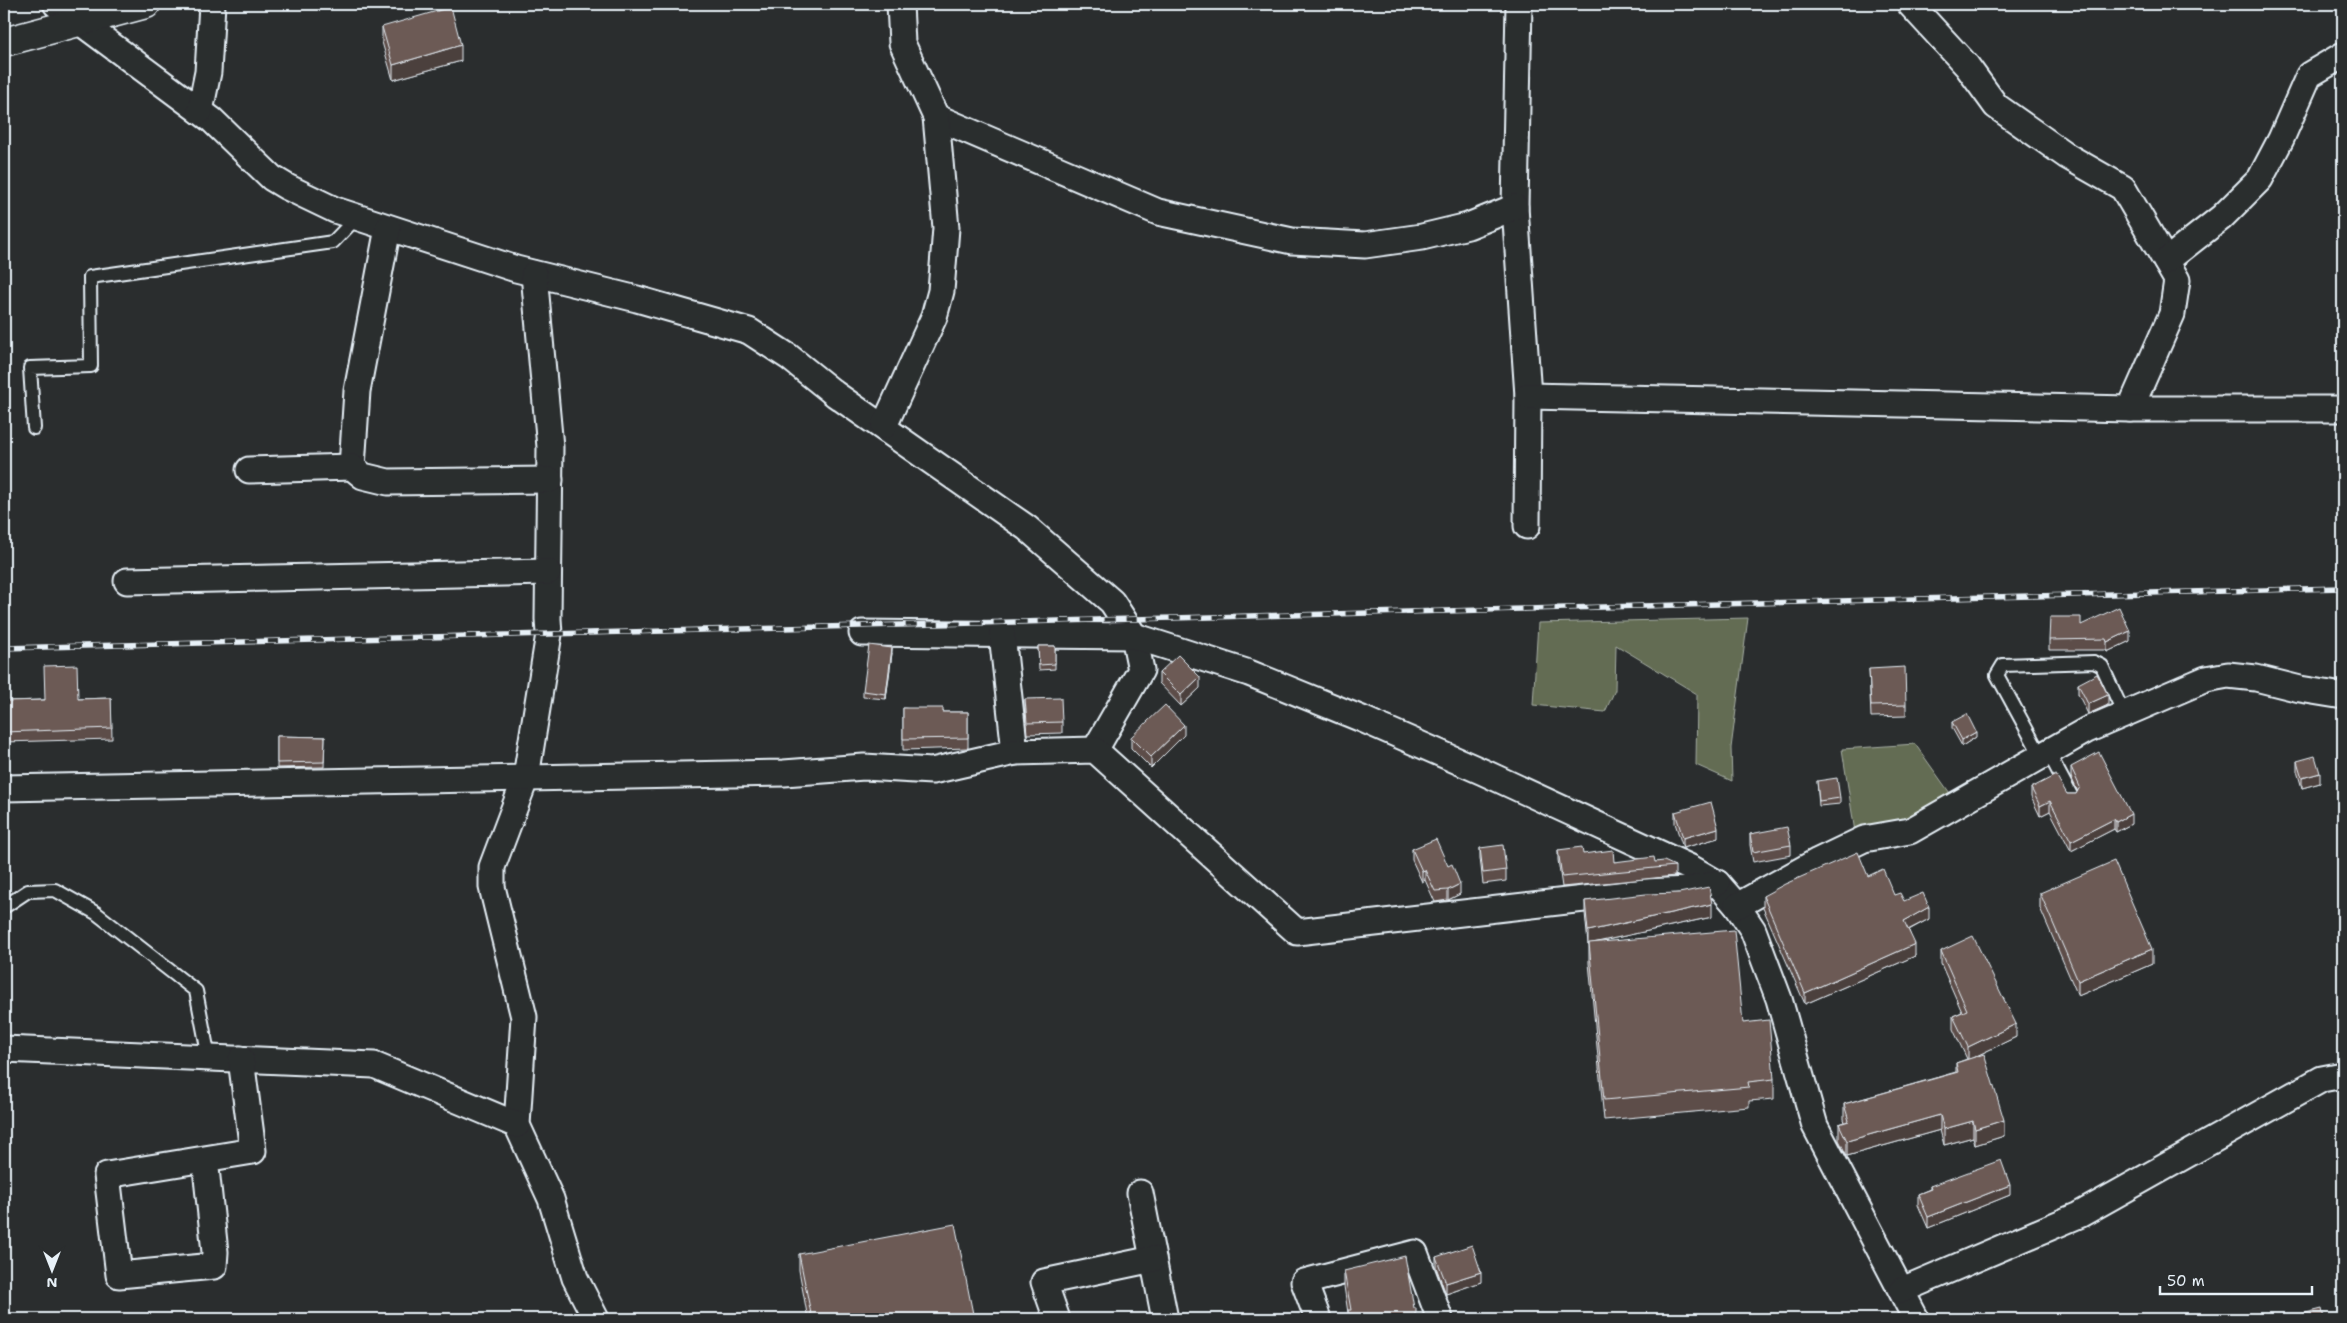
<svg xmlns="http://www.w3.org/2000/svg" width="2347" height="1323" font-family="'Shantell Sans',sans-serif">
  <rect width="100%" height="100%" fill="#2a2d2e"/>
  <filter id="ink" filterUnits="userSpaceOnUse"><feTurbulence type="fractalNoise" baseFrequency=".02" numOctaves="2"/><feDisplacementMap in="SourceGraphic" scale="10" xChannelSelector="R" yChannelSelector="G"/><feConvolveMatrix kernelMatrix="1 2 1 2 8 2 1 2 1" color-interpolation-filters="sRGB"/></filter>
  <g filter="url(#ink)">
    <g fill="#646c52" stroke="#a6aea5">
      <path d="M1748,618L1731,748L1732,781L1696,765L1697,694L1616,645L1615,690L1605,712L1533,705L1538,623Z"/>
      <path d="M1915,744L1952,796L1910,824L1855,832L1842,749Z"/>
    </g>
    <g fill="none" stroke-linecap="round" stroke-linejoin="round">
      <g stroke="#e8f1f8" stroke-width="16">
        <g id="lane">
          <path d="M34,428L30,368L91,366L90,277L333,242L356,218"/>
          <path d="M2048,752L2072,797"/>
          <path d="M2041,756L1997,675L2003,665L2094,662L2102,666L2124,714"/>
          <path d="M4,907L28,891L55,890L96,913L196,991L209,1058"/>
        </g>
      </g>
      <g stroke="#e8f1f8" stroke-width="29">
        <g id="street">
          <path d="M56,4L212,120L272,178L287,187L335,210L516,269L637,299L749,331L789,357L835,394L1027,528L1112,602L1134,636L1141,670L1095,750"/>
          <path d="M1519,4L1515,207L1528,396L1527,526"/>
          <path d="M1910,4L1967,66L1996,106L2067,156L2123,188L2177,280L2172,314L2130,409"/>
          <path d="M200,111L208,72L212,4"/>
          <path d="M936,117L1158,212L1292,241L1365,245L1422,237L1468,226L1515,207"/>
          <path d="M2166,261L2222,217L2260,179L2281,139L2309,75L2343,55"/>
          <path d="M534,274L550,447L548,619L549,634L526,777L492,867V887L524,1017L517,1125L551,1199L575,1278L596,1319"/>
          <path d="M1528,396L2130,409H2343"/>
          <path d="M884,426L934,317L941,291L946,228L936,117L902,43L900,4"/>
          <path d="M352,467L357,391L388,228"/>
          <path d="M249,470L352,467L363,476L388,482L550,480"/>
          <path d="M127,581L548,572"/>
          <path d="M862,633L1134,636L1249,673L1362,719L1483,772L1691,868L1717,883L1737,906L1753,930L1779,999L1815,1126L1916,1319"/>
          <path d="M1002,634L1015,752"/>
          <path d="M4,788L784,773L864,767L932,771L1015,752L1095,750L1297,932L1645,892L1688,890L1717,883"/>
          <path d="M1737,906L1818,861L1864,839L1910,831L2087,730L2206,679L2228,675L2256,678L2300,689L2343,696"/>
          <path d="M4,1049L374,1065L517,1125"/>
          <path d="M205,1159L215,1252L214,1266L119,1275L107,1175L253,1151L241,1059"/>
          <path d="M1140,1193L1165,1319"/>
          <path d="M1902,1290L2079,1215L2322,1079L2343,1075"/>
          <path d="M1057,1319L1044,1282L1153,1259"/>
          <path d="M1318,1319L1304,1282L1415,1253L1440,1319"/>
        </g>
      </g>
      <g stroke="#e8f1f8" stroke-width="31">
        <path id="secondary" d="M4,42L146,4"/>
      </g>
      <use href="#lane" stroke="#2a2d2e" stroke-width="12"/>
      <use href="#street" stroke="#2a2d2e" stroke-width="25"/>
      <use href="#secondary" stroke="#2a2d2e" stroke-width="28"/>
      <g stroke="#e8f1f8" stroke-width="5.5">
        <path id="rail" d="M4,648L2343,588"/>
      </g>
      <use href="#rail" stroke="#2a2d2e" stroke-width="4" stroke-dasharray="11" stroke-linecap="butt"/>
    </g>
    <g fill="#5d4d49" stroke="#e8f1f8">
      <path d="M382,27L461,61L393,80L382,42Z"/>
      <path d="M2081,625L2130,641L2107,652L2106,650H2049V640Z"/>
      <path d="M1038,646H1055V669L1039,670Z"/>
      <path d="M892,653L886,699L863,697V691Z"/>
      <path d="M1869,669L1906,705V716L1871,717Z"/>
      <path d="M1159,673L1200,688L1181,706L1159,683Z"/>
      <path d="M2078,684L2108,705L2088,714L2078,694Z"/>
      <path d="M4,694L6,701L111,698L112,739L4,742Z"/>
      <path d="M1025,699L1062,722V733L1027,734L1025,710Z"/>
      <path d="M903,708L943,712H968V748L903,750Z"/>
      <path d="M1952,722L1976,737L1962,746L1952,728Z"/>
      <path d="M1184,735L1151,768L1131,748V737Z"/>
      <path d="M277,736L325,737L324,767L277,768Z"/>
      <path d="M2297,761L2320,783L2302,788L2297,771Z"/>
      <path d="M2071,767L2131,824L2116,832L2114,829L2071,851L2050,811L2040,816L2031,797V788L2067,794H2076L2078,792L2071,777Z"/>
      <path d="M1817,781L1840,798V804L1819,806Z"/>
      <path d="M1675,812L1718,838L1683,848L1675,823Z"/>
      <path d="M1750,834L1791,845V855L1753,862L1750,845Z"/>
      <path d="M1480,848L1506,870V881L1483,884L1480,858Z"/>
      <path d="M1412,849L1448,866L1460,894L1448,900L1435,902L1425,880L1422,882L1412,860Z"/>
      <path d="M1558,850L1583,854L1614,862H1655L1675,866V876L1562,887L1558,860Z"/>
      <path d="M1679,893L1712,917L1588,944L1585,913V901Z"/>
      <path d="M2040,893L2152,964L2078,996L2040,908Z"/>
      <path d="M1894,895L1904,901L1929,919L1909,930L1915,956L1805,1004L1763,908V896Z"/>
      <path d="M1589,943L1743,1023L1774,1079V1099L1749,1101V1107L1604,1120L1589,963Z"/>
      <path d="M1941,951L2016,1037L1972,1058L2004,1136L1975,1145L1973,1137L1944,1145L1940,1130L1847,1156L1839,1140V1124L1845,1122L1844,1119V1104L1956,1072V1063L1967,1059L1953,1029V1016L1962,1012L1941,964Z"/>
      <path d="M1930,1186L2010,1195L1928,1228L1918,1205V1194L1930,1189Z"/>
      <path d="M799,1254L974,1319H808L799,1270Z"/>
      <path d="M1436,1257L1481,1282L1446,1294L1436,1267Z"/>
      <path d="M1344,1271L1416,1319L1348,1313L1344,1286Z"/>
    </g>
    <g fill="#4c3f3c" stroke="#e8f1f8">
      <path d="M461,45V61L393,80V65Z"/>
      <path d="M2130,631V641L2107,652V642Z"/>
      <path d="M892,648V653L886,699V694Z"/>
      <path d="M1200,677V688L1181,706V695Z"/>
      <path d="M2108,695V705L2088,714V704Z"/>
      <path d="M1184,725V735L1151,768V757Z"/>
      <path d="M1976,732V737L1962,746V740Z"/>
      <path d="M2320,773V783L2302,788V778Z"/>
      <path d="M2050,801V811L2040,816V806Z"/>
      <path d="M2131,814V824L2116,832V822Z"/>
      <path d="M2114,819V829L2071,851V841Z"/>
      <path d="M1718,828V838L1683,848V838Z"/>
      <path d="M1425,870V880L1422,882V871Z"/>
      <path d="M1460,884V894L1448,900V890Z"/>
      <path d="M1712,904V917L1588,944V931Z"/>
      <path d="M1929,907V919L1904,932V921Z"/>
      <path d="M1915,944V956L1805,1004V993Z"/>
      <path d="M2152,949V964L2078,996V981Z"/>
      <path d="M2016,1024V1037L1968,1060V1047Z"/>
      <path d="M1940,1115V1130L1847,1156V1141Z"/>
      <path d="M2004,1120V1136L1975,1145V1129Z"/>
      <path d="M1973,1121V1137L1944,1145V1129Z"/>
      <path d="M2010,1185V1195L1928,1228V1217Z"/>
      <path d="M1481,1272V1282L1446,1294V1283Z"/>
    </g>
    <g fill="#6c5a55" stroke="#e8f1f8">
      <path d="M451,7L461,45L393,65L382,27Z"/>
      <path d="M2119,607L2130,631L2107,642L2106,639L2049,640L2050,617H2081V625Z"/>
      <path d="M869,645L892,648L886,694L863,691Z"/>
      <path d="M1038,646H1055V664L1039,665Z"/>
      <path d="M1178,655L1200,677L1181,695L1159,673Z"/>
      <path d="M77,665L78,699L111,698L112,728L4,732V694H5L6,701L45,700L44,666Z"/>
      <path d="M1905,667L1906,705L1871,706L1869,669Z"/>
      <path d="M2097,674L2108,695L2088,704L2078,684Z"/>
      <path d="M1061,698L1062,722L1027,723L1025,699Z"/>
      <path d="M1165,705L1184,725L1151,757L1131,737Z"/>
      <path d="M903,708H943V712H968V738L903,739Z"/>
      <path d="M1967,714L1976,732L1962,740L1952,722Z"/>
      <path d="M277,736L325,737L324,762L277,763Z"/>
      <path d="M2099,752L2131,814L2116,822L2114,819L2071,841L2050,801L2040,806L2031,788L2056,775L2067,794H2076L2080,787L2071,767Z"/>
      <path d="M2315,756L2320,773L2302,778L2297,761Z"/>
      <path d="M1837,778L1840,798L1819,801L1817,781Z"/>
      <path d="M1711,802L1718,828L1683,838L1675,812Z"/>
      <path d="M1787,827L1791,845L1753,852L1750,834Z"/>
      <path d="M1436,839L1448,866L1452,864L1460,884L1448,890L1435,891L1425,870L1422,871L1412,849Z"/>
      <path d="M1503,845L1506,870L1483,873L1480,848Z"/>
      <path d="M1582,847L1583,854L1613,850L1614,862L1654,857L1655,862L1664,861L1675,866L1562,877L1558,850Z"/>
      <path d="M1858,852L1868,876L1883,869L1894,895L1900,893L1904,901L1923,893L1929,907L1904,921L1915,944L1805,993L1763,896L1785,884Z"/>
      <path d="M2114,861L2152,949L2078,981L2040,893Z"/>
      <path d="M1709,887L1712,904L1588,931L1585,901L1646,894L1679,893Z"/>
      <path d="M1734,930L1743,1023L1769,1020L1774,1079L1748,1082L1749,1087L1604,1100L1589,943Z"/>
      <path d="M1973,936L2016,1024L1968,1047L1953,1016L1967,1010L1941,951Z"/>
      <path d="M1984,1054L2004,1120L1975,1129L1973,1121L1944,1129L1940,1115L1847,1141L1839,1124L1849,1121L1844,1104L1958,1072L1956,1063Z"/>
      <path d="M2001,1160L2010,1185L1928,1217L1918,1194L1931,1189L1930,1186Z"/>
      <path d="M955,1224L974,1319H812L799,1254Z"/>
      <path d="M1472,1245L1481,1272L1446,1283L1436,1257Z"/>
      <path d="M1405,1256L1414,1308H1416V1319H1349L1348,1310H1351L1344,1271Z"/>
      <path d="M2322,1309L2324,1319H2304L2302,1314Z"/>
    </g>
  </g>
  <rect width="2347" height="1323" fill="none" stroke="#2a2d2e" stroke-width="20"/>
  <rect x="10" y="10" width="2327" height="1303" fill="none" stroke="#e8f1f8" stroke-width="2" filter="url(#ink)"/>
  <g transform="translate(52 1270) rotate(180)" stroke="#2a2d2e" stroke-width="4" paint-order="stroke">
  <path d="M0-4L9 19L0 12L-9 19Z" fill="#e8f1f8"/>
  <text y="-8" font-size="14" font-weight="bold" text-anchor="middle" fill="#e8f1f8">N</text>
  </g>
  <path d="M2160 1286v8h152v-8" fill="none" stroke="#e8f1f8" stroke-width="2.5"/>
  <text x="2167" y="1286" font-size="15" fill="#e8f1f8" stroke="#2a2d2e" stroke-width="4" paint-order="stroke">50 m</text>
</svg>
